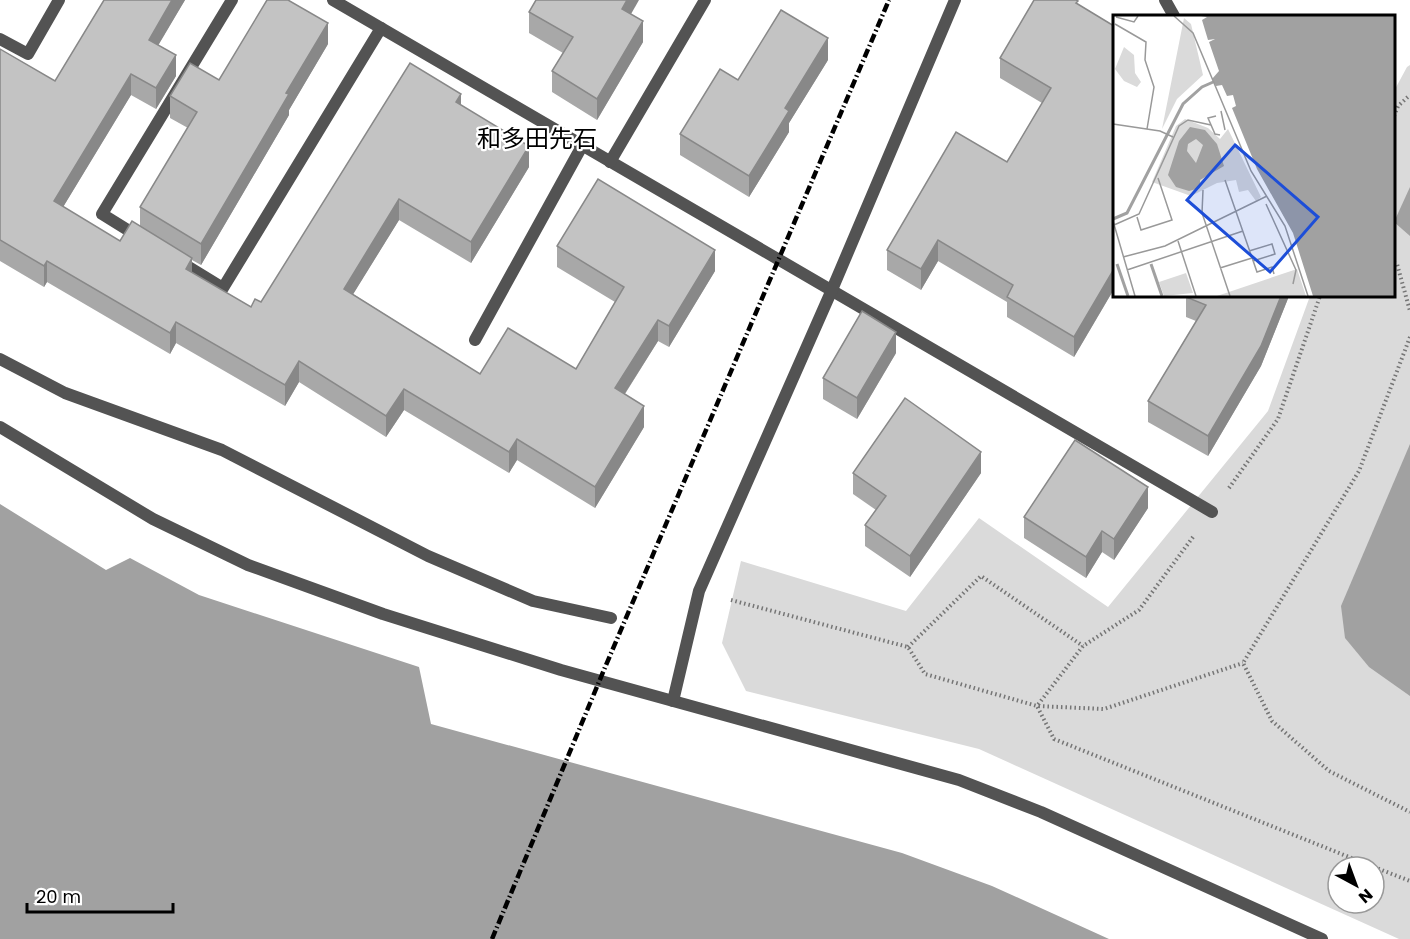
<svg xmlns="http://www.w3.org/2000/svg" width="1410" height="939" font-family="Poppins,'Noto Sans JP',sans-serif">
  <rect width="100%" height="100%" fill="#fff"/>
  <path fill="#dadada" fill-rule="evenodd" d="M1410,65V939H1399L979,749L746,691L722,643L741,561L906,611L979,518L1108,607L1268,411L1310,296H1394V91L1407,67ZM1338,867H1374V903H1338Z"/>
  <g fill="#a1a1a1">
    <path d="M1410,187V236L1394,222Z"/>
    <path d="M1410,444V696L1369,667L1345,638L1341,606Z"/>
    <path d="M0,504L106,570L130,558L199,595L419,667L431,724L902,853L992,886L1109,939H0Z"/>
  </g>
  <g fill="none" stroke-linecap="round" stroke-linejoin="round">
    <g stroke="#757575" stroke-width="4" stroke-dasharray="1.5 3" stroke-linecap="butt">
      <path d="M1394,116L1398,106L1410,95"/>
      <path d="M1394,262L1397,264L1410,311"/>
      <path d="M1410,337L1359,471L1243,663L1272,721L1329,771L1410,812"/>
      <path d="M1229,488L1278,419L1320,296"/>
      <path d="M1193,537L1139,610L1083,646L1037,706L1054,739L1374,867"/>
      <path d="M731,600L908,647L925,674L1037,706L1104,709L1243,663"/>
      <path d="M908,647L981,576L1083,646"/>
      <path d="M1374,867L1410,881"/>
    </g>
    <g stroke="#535353" stroke-width="12">
      <path d="M0,39L28,54L59,0"/>
      <path d="M139,237L102,214L232,0"/>
      <path d="M179,261L223,288L381,28"/>
      <path d="M475,340L582,146"/>
    </g>
    <g stroke="#535353" stroke-width="12">
      <path d="M333,0L1212,512"/>
      <path d="M1165,0L1174,16"/>
      <path d="M610,162L705,0"/>
      <path d="M0,359L65,393L222,450L428,556L533,601L611,618"/>
      <path d="M0,427L153,519L248,565L383,614L561,670L959,780L1041,812L1322,939"/>
      <path d="M673,701L699,591L831,292L955,0"/>
    </g>
    <path stroke="#000" stroke-width="4.5" stroke-dasharray="9 3 1.5 3" stroke-linecap="butt" d="M492,939L606,665L889,0"/>
  </g>
  <g fill="#a8a8a8">
    <path d="M104,0H185L158,45L176,76L156,109L131,95L63,207L120,241L140,226V207L188,128L170,118V96L328,44L289,110V115L201,265L192,260V273L251,307L261,302L461,105L529,167L471,263L399,220L353,294L480,374L576,369L615,302L557,267V246L715,271L669,347L658,341L625,394L644,427L595,508L517,460L509,473L404,410L386,437L299,382L285,406L176,343L170,354L47,282L44,287L0,261V49L55,81Z"/>
    <path d="M1078,4L1114,26V289L1074,357L1007,317V302L938,261L921,290L887,270V250L1007,162L1042,103L1000,78V58Z"/>
    <path d="M529,12L631,14L643,42L597,120L552,92V71L563,53L529,33Z"/>
    <path d="M828,60L789,123V132L749,197L680,155V134Z"/>
    <path d="M1289,296L1261,366L1208,456L1148,422V401L1196,321L1186,317V297Z"/>
    <path d="M896,353L857,419L823,399V378Z"/>
    <path d="M853,473H981L910,577L865,546V525L876,510L853,494Z"/>
    <path d="M1148,508L1114,560L1102,552L1086,578L1024,538V517Z"/>
  </g>
  <g fill="#888">
    <path d="M172,0H185L149,61V40Z"/>
    <path d="M627,0H639L622,30V9Z"/>
    <path d="M643,21V42L597,120V99Z"/>
    <path d="M328,23V44L289,110V115L201,265V244L286,93Z"/>
    <path d="M828,38V60L789,123V132L749,197V176L785,108Z"/>
    <path d="M176,55V76L156,109V88Z"/>
    <path d="M131,74V95L54,222V201Z"/>
    <path d="M461,94V115L456,102Z"/>
    <path d="M529,146V167L471,263V242Z"/>
    <path d="M399,199V220L344,309V289Z"/>
    <path d="M938,240V261L921,290V269Z"/>
    <path d="M715,250V271L669,347V326Z"/>
    <path d="M192,258V279L186,269Z"/>
    <path d="M47,261V282L44,287V266Z"/>
    <path d="M1114,269V289L1074,357V337Z"/>
    <path d="M1281,296H1289L1261,366L1208,456V436Z"/>
    <path d="M658,320V341L615,409V388Z"/>
    <path d="M176,322V343L170,354V333Z"/>
    <path d="M896,332V353L857,419V398Z"/>
    <path d="M299,361V382L285,406V385Z"/>
    <path d="M404,389V410L386,437V416Z"/>
    <path d="M644,406V427L595,508V487Z"/>
    <path d="M517,439V460L509,473V452Z"/>
    <path d="M981,452V473L910,577V556Z"/>
    <path d="M1148,487V508L1114,560V539Z"/>
    <path d="M1102,531V552L1086,578V557Z"/>
  </g>
  <g fill="#c3c3c3" stroke="#888" stroke-width="1.5">
    <path d="M104,0H172L149,40L176,55L156,88L131,74L54,201L120,241L132,221L192,258L186,269L251,307L255,299L261,302L410,63L461,94L456,102L529,146L471,242L399,199L344,289L480,374L508,328L576,369L624,287L557,246L598,179L715,250L669,326L658,320L615,388L644,406L595,487L517,439L509,452L404,389L386,416L299,361L285,385L176,322L170,333L47,261L44,266L0,240V49L55,81Z"/>
    <path d="M267,0H288L328,23L286,93L289,94L201,244L140,207L197,112L170,96L190,63L219,80Z"/>
    <path d="M536,0H627L622,9L643,21L597,99L552,71L573,37L529,12Z"/>
    <path d="M1034,0H1076L1078,1L1076,3L1114,26V269L1074,337L1007,297L1013,285L938,240L921,269L887,250L956,132L1007,162L1051,88L1000,58Z"/>
    <path d="M781,10L828,38L785,108L789,111L749,176L680,134L720,69L738,80Z"/>
    <path d="M1187,296H1281L1261,346L1208,436L1148,401L1206,305L1186,297Z"/>
    <path d="M862,311L896,332L857,398L823,378Z"/>
    <path d="M905,398L981,452L910,556L865,525L886,496L853,473Z"/>
    <path d="M1075,440L1148,487L1114,539L1102,531L1086,557L1024,517Z"/>
  </g>
  <g text-anchor="middle" dominant-baseline="central" stroke-width="4.5" stroke-linejoin="round" paint-order="stroke">
    <g font-size="24" fill="#000" stroke="#fff">
      <text x="537" y="138">和多田先石</text>
    </g>
  </g>
  <g transform="translate(1113 15)">
    <rect width="282" height="282" fill="#fff"/>
    <path d="M71,3L78,9L90,60L64,84L49,114ZM11,32L21,40L22,58L28,67L24,72L11,66L2,54ZM72,104L95,113L107,124L115,114L148,182L143,186L135,175L126,177L123,165L104,168L78,181L39,167L63,111ZM184,254L193,281H104ZM73,258L80,278L51,281L46,267Z" fill="#dadada"/>
    <path d="M88,1H282V281H200L180,218L144,154L119,93L123,91L120,80L114,81L109,70L103,71L99,64L106,56L96,27L102,24L95,25L89,5L94,2ZM77,112L92,115L104,129L111,151L87,165V173L76,176L63,172L55,160L66,126ZM83,124L90,130L83,148L74,136L75,129Z" fill="#a1a1a1" fill-rule="evenodd"/>
    <path fill="none" stroke="#a1a1a1" stroke-width="3" d="M0,204L14,198L70,89L89,72L107,64M4,249L15,281M38,249L49,281"/>
    <path fill="none" stroke="#999" stroke-width="1.5" d="M61,1L80,18L138,156L172,211L195,281M3,2L21,7L25,1M2,9L33,27L32,45L41,72L34,114M108,96L112,115M103,101L95,103L102,119L107,120M0,109L47,116L60,122M112,165L144,257L159,252L161,259M90,175L89,198L117,281M153,189L183,255L180,269M24,202L28,215L59,205L45,163M0,206L22,281M1,210L26,199L66,111L75,105L98,110M65,226L83,281M136,236L159,229L162,239L140,246M10,242L52,231L154,181M107,253L139,243M14,255L130,216"/>
    <path fill="#1d4ed8" fill-opacity="0.15" stroke="#1d4ed8" stroke-width="3" d="M122,130L205,202L157,257L74,185Z"/>
    <rect width="282" height="282" fill="none" stroke="#000" stroke-width="3"/>
  </g>
  <g transform="translate(1356 885) rotate(139)"><circle r="28" fill="#ffffff" stroke="#999999" stroke-width="1.5"/>
  <path d="M0-4.5L10 22L0 15L-10 22Z" fill="#000000"/>
  <text y="-9" font-size="16" font-weight="bold" text-anchor="middle" fill="#000000">N</text>
  </g>
  <path d="M27 903v9h146v-9" fill="none" stroke="#000000" stroke-width="3"/>
  <text x="36" y="903" font-size="18" fill="#000000" stroke="#ffffff" stroke-width="4.5" paint-order="stroke">20 m</text>
</svg>
